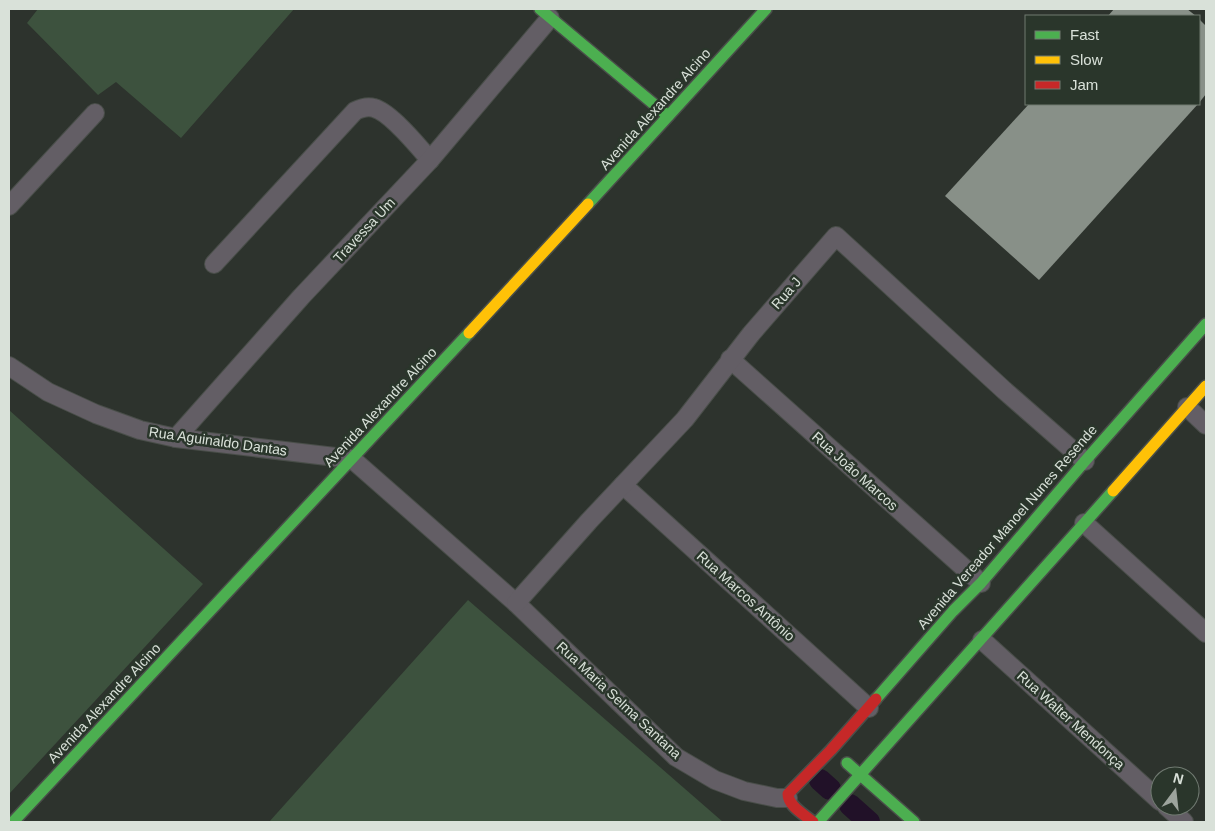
<svg xmlns="http://www.w3.org/2000/svg" width="1215" height="831" font-family="Helvetica,sans-serif">
  <rect width="100%" height="100%" fill="#2d332d"/>
  <g fill="#3d523e">
    <path d="M38,9H294L181,138L116,82L98,95L27,23Z"/>
    <path d="M9,410L203,584L9,794Z"/>
    <path d="M468,600L723,822H269Z"/>
  </g>
  <g fill="none" stroke-linecap="round" stroke-linejoin="round">
    <g stroke="#211128" stroke-width="22">
      <path d="M820,780L830,789"/>
      <path d="M850,805L869,822"/>
    </g>
  </g>
  <g fill="#889088">
    <path d="M1114,9H1187L1196,16H1108Z"/>
    <path d="M1199,19L1206,26V94L1199,103Z"/>
    <path d="M1029,104H1198L1039,280L945,196Z"/>
  </g>
  <g fill="none" stroke-linecap="round" stroke-linejoin="round">
    <g stroke="#494e49" stroke-width="20">
      <g id="street">
        <path d="M9,206L95,113"/>
        <path d="M214,264L355,111C361,108 368,106 374,108C390,112 419,147 430,160"/>
        <path d="M730,359L981,583"/>
        <path d="M9,366L48,392L96,414L140,430L176,438L352,459L516,603L676,757L715,780L744,791L777,798H788"/>
        <path d="M1187,407L1206,425"/>
        <path d="M176,438L301,297L430,160L550,18"/>
        <path d="M623,485L869,708"/>
        <path d="M1084,523L1206,633"/>
        <path d="M516,603L589,521L685,419L751,334L836,236L1005,391L1085,461"/>
        <path d="M982,640L1160,801"/>
        <path d="M1166,806L1184,822"/>
      </g>
    </g>
    <g stroke="#494e49" stroke-width="14">
      <g id="fast">
        <path d="M540,9L668,116"/>
        <path d="M588,204L766,9"/>
        <path d="M876,699L953,611L981,583L1085,461L1206,324"/>
        <path d="M847,763L914,822"/>
        <path d="M13,822L469,333"/>
        <path d="M818,822L1113,491"/>
      </g>
    </g>
    <g stroke="#494e49" stroke-width="14">
      <g id="slow">
        <path d="M469,333L588,204"/>
        <path d="M1113,491L1206,386"/>
      </g>
    </g>
    <g stroke="#494e49" stroke-width="14">
      <path id="jam" d="M813,822C805,815 788,806 788,794L831,750L876,699"/>
    </g>
    <use href="#street" stroke="#635e65" stroke-width="18"/>
    <use href="#fast" stroke="#4caf50" stroke-width="11"/>
    <use href="#slow" stroke="#ffc107" stroke-width="11"/>
    <use href="#jam" stroke="#c62828" stroke-width="11"/>
  </g>
  <g text-anchor="middle" dominant-baseline="central" stroke-width="5" stroke-linejoin="round" paint-order="stroke">
    <g font-size="14" fill="#d9e1d9" stroke="#2a362b">
      <text transform="translate(655 109) rotate(-48)">Avenida Alexandre Alcino</text>
      <text transform="translate(364 230) rotate(-47)">Travessa Um</text>
      <text transform="translate(786 293) rotate(-49)">Rua J</text>
      <text transform="translate(380 407) rotate(-47)">Avenida Alexandre Alcino</text>
      <text transform="translate(218 441) rotate(8)">Rua Aguinaldo Dantas</text>
      <text transform="translate(855 471) rotate(42)">Rua João Marcos</text>
      <text transform="translate(1007 527) rotate(-49)">Avenida Vereador Manoel Nunes Resende</text>
      <text transform="translate(746 596) rotate(42)">Rua Marcos Antônio</text>
      <text transform="translate(619 700) rotate(43)">Rua Maria Selma Santana</text>
      <text transform="translate(104 703) rotate(-47)">Avenida Alexandre Alcino</text>
      <text transform="translate(1071 720) rotate(42)">Rua Walter Mendonça</text>
    </g>
  </g>
  <rect width="1215" height="831" fill="none" stroke="#d9e1d9" stroke-width="20"/>
  <rect x="1025" y="15" width="175" height="90" fill="#2a362b" stroke="#707a71"/>
  <rect x="1035" y="31" width="25" height="8" fill="#4caf50" stroke="#707a71"/>
  <text x="1070" y="40" font-size="15" fill="#d9e1d9">Fast</text>
  <rect x="1035" y="56" width="25" height="8" fill="#ffc107" stroke="#707a71"/>
  <text x="1070" y="65" font-size="15" fill="#d9e1d9">Slow</text>
  <rect x="1035" y="81" width="25" height="8" fill="#c62828" stroke="#707a71"/>
  <text x="1070" y="90" font-size="15" fill="#d9e1d9">Jam</text>
  <g transform="translate(1175 791) rotate(15)"><circle r="24" fill="#2a362b" stroke="#707a71"/>
  <path d="M0-4L9 19L0 12L-9 19Z" fill="#9da49d"/>
  <text y="-8" font-size="14" font-weight="bold" text-anchor="middle" fill="#d9e1d9">N</text>
  </g>
</svg>
